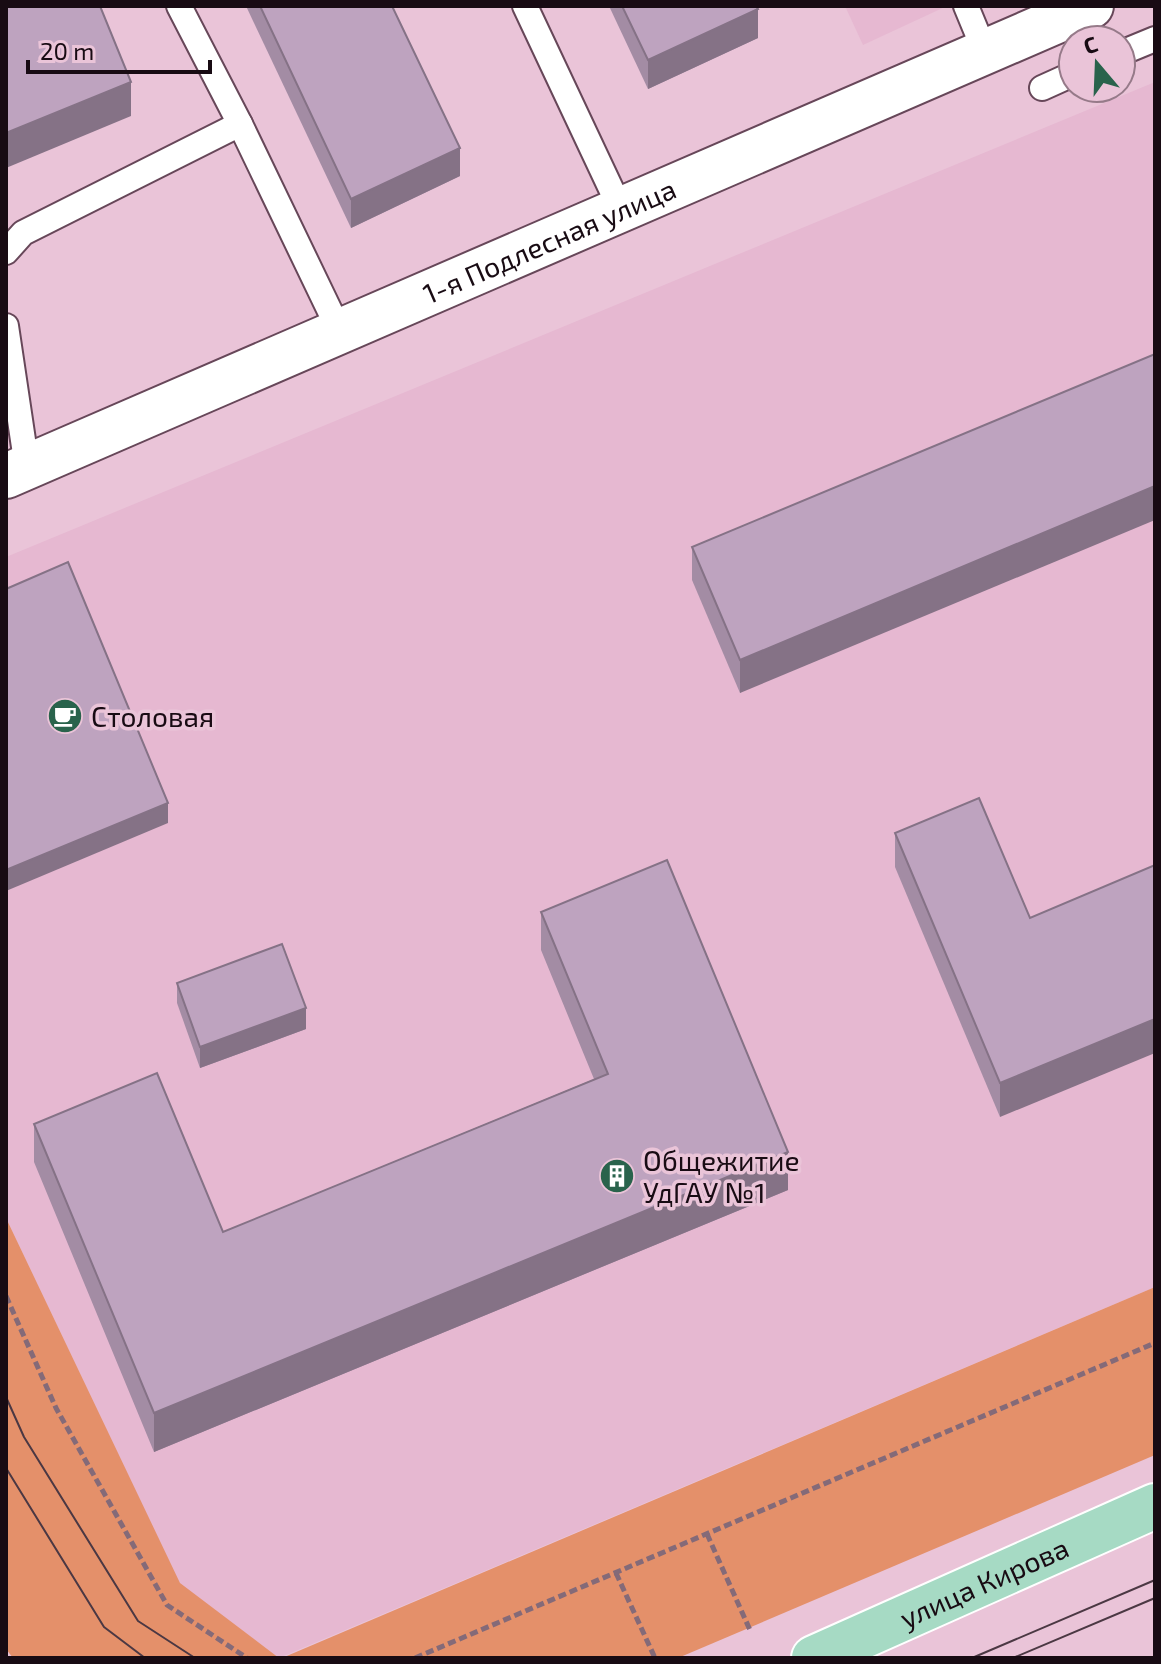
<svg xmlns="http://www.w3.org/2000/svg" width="1161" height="1664" font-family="'Exo 2',sans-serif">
  <rect width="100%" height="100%" fill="#eac4d8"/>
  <g fill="#e6b8d1">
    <path d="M845,6H947L863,45Z"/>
    <path d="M1155,82V1287L279,1658L180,1584L6,1218V557Z"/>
  </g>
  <g fill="#e4906a">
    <path d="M6,1218L180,1583L279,1658H13L6,1649Z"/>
    <path d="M1155,1287V1455L678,1658H282Z"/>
  </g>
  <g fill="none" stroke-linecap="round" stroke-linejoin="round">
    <g stroke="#674759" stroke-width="28">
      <g id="lane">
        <path d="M179,6L240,124L340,332"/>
        <path d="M525,6L621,210"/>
        <path d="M966,6L985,52"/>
        <path d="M1121,53L1155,39"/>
        <path d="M1042,88L1073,74"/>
        <path d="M6,252L23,233L240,124"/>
        <path d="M6,326L27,467"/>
      </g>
    </g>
    <g stroke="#674759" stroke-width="48">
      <g id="street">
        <path id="s1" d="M6,476L1091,6"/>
      </g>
    </g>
    <g stroke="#fff" stroke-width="48">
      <g id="primary">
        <path id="s2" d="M814,1658L1155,1506"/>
      </g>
    </g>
    <g stroke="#846a78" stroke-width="5" stroke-dasharray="8 4" stroke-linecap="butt">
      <path d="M6,1296L56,1408L167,1605L247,1658"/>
      <path d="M707,1534L750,1630"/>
      <path d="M616,1573L655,1658"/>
      <path d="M415,1658L1155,1343"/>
    </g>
    <use href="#lane" stroke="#fff" stroke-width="24"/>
    <use href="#street" stroke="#fff" stroke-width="44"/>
    <use href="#primary" stroke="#a6dac4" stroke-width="44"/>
    <g stroke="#4b3843" stroke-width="2">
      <path d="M6,1397L24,1437L138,1621L195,1658"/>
      <path d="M6,1468L104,1627L145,1658"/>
      <path d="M972,1658L1155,1580"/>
      <path d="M1013,1658L1155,1598"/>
    </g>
  </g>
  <g fill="#a38ca4">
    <path d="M246,6H392L460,176L351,228Z"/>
    <path d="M609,6H756L758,38L648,89Z"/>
    <path d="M1155,354L740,693L692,580V547Z"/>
    <path d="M895,833L1030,918L1000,1117L895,867Z"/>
    <path d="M541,912L788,1190L154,1452L34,1162V1124L223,1232L594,1079L541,950Z"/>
    <path d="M177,983L306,1029L200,1068L177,1003Z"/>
  </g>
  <g fill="#857286">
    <path d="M758,9V38L648,89V60Z"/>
    <path d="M131,82V116L6,168V133Z"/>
    <path d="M460,148V176L351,228V199Z"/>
    <path d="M1155,486V520L740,693V660Z"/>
    <path d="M168,803V823L6,891V870Z"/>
    <path d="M306,1008V1029L200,1068V1047Z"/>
    <path d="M1155,1019V1053L1000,1117V1083Z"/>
    <path d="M788,1152V1190L154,1452V1413Z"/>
  </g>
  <g fill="#bea3bf" stroke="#857286" stroke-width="2">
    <path d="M6,6H100L131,82L6,133Z"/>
    <path d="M260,6H392L460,148L351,199Z"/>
    <path d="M622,6H756L758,9L648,60Z"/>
    <path d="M1155,354V486L740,660L692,547Z"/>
    <path d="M68,562L168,803L6,870V589Z"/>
    <path d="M979,798L1030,918L1155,865V1019L1000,1083L895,833Z"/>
    <path d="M667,860L788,1152L154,1413L34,1124L157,1073L223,1232L608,1074L541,912Z"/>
    <path d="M282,944L306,1008L200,1047L177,983Z"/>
  </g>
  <defs>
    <g id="cafe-disc" transform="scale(1.8)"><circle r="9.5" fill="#29634c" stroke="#eac4d8"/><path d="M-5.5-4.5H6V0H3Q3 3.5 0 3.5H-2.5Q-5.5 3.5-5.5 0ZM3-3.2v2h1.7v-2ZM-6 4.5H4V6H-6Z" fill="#fff"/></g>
    <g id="building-disc" transform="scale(1.8)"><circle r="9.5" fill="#29634c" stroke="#eac4d8"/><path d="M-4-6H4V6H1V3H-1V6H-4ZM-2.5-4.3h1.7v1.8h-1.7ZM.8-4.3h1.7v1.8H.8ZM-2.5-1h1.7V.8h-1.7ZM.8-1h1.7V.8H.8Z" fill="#fff"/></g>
  </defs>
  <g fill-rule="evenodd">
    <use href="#cafe-disc" x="65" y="716"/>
    <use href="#building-disc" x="617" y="1176"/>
  </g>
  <g text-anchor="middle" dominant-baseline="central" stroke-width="7" stroke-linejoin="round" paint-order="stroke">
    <g font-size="28" fill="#180b13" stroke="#eac4d8">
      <text stroke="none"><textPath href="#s1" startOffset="592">1-я Подлесная улица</textPath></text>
      <text stroke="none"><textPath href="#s2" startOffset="186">улица Кирова</textPath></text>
    </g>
    <g font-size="28" fill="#180b13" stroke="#eac4d8" text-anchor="start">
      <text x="91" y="716">Столовая</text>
      <text x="643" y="1160">Общежитие<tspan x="643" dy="32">УдГАУ №1</tspan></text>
    </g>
  </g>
  <rect width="1161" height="1664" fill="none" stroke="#180b13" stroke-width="16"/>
  <g transform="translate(1097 64) rotate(341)"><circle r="38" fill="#eac4d8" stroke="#967a89" stroke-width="2"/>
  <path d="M0-6L14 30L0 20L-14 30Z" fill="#29634c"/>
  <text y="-12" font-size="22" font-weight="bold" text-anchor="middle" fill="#180b13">С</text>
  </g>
  <path d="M28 60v12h182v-12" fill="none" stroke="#180b13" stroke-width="4"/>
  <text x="40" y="60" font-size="24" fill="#180b13" stroke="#eac4d8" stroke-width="6" paint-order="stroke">20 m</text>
</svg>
